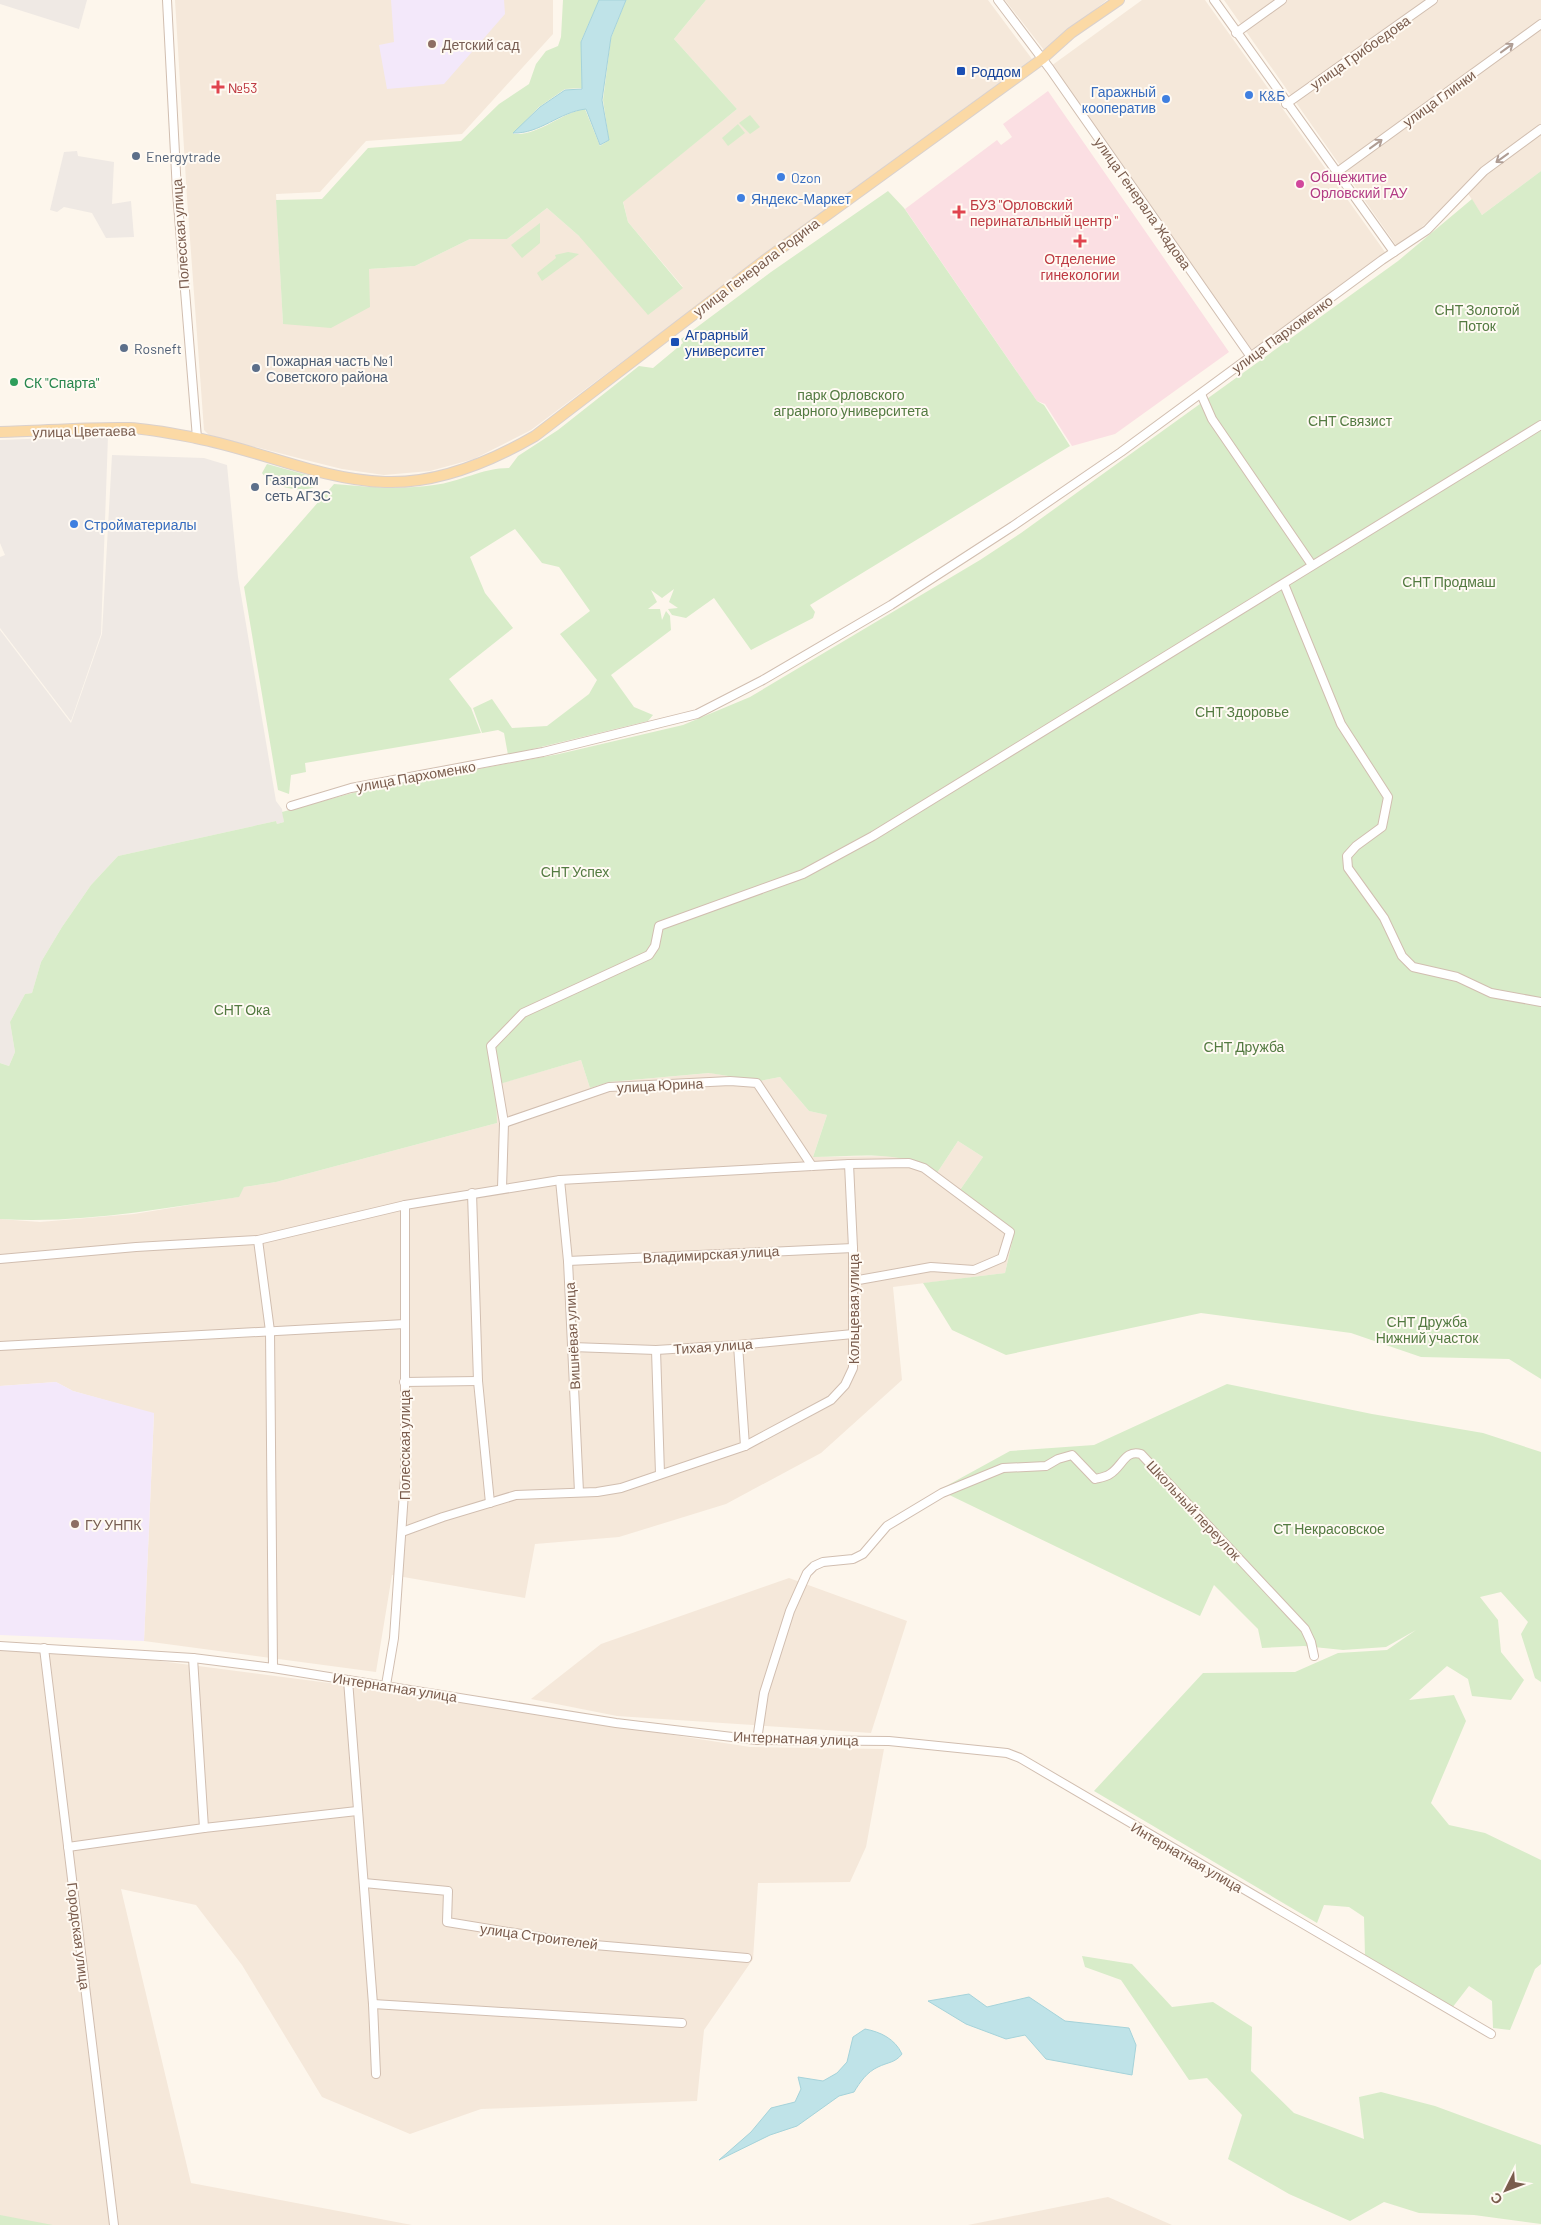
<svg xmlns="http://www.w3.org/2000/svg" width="1541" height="2225" font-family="Barlow,sans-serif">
  <rect width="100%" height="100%" fill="#fdf6ec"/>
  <g fill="#f5e8da">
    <path d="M175,0H553V34L462,134L366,141L320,192L276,194L283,324L369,269L415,266L470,239H507L547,208L579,236L683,287L628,222L623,201L737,109L674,39L706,0H988L1032,59L846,194L531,430L474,459L430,471L384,475L342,469L302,459L209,435L204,430L187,198Z"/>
    <path d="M1005,0H1107L1044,50Z"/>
    <path d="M1142,0H1205L1385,252L1252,350L1051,66Z"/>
    <path d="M1224,0H1541V171L1482,215L1465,189L1398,248Z"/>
    <path d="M581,1060L590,1088L609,1082L710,1073L760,1081L780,1077L809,1111L827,1115L813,1157L899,1156L924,1164L937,1173L958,1141L983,1157L960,1190L1014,1233L1005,1273L893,1287L902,1380L821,1453L726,1504L619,1537L535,1544L525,1598L392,1575L376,1672L144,1641L154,1414L73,1391L56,1382L0,1386V1219L40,1222L134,1214L238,1197L244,1187L276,1182L497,1123L495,1085Z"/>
    <path d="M789,1578L907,1621L871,1733L617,1716L531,1699L601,1644Z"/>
    <path d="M24,1650L129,1657L391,1691L750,1747L884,1749L866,1847L850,1882L758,1883L753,1959L704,2030L697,2101L481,2109L410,2134L322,2097L242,1965L196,1905L121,1889L191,2183L412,2225H0V1651Z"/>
    <path d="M1108,2197L1172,2225H968Z"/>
  </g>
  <g fill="#efe9e4">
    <path d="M0,0H87L79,29L0,4Z"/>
    <path d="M77,151L78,156L114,162L112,204L131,201L134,237L106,238L92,213L64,207L57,212L50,210L64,152Z"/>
    <path d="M108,436L101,634L71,721L0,628V557L5,555L0,543V440Z"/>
    <path d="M112,455L204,458L227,465L238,577L276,801L282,809L284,822L277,824L276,821L118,856L91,885L62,927L41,962L32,993L25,994L10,1022L15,1052L9,1066L0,1063V630L71,723L102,634Z"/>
  </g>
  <g fill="#f3e8fa">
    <path d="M391,0H504L505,14L444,84L387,89L379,45L394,42Z"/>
    <path d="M56,1382L73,1391L154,1413L144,1641L0,1635V1386Z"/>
  </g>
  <path fill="#fbdfe3" d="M1048,91L1229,352L1115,434L1072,446L1045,404L1037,401L905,209L997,140L1001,145L1012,137L1003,124Z"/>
  <g fill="#d8ecc9">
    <path d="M563,0H599L581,41L582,88L565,89L539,107L513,134C539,136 560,113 585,109L600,146L609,140L603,100L611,38L626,0H706L674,39L737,109L623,202L628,222L683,288L648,315L579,236L547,208L507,239H470L415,266L369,269L370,307L331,328L283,324L276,200L322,199L368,148L461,141L499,104L529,84L536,64L546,51L558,46L561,37Z"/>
    <path d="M750,115L760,127L750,134L739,123Z"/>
    <path d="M738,124L745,133L728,146L722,138Z"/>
    <path d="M1541,171V1379L1509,1359L1421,1357L1351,1333L1201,1313L1006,1355L952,1330L923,1283L1005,1273L1014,1233L960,1190L983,1157L958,1141L937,1173C902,1148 854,1157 813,1157L827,1115L809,1111L780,1077L760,1081L709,1073L609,1082L590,1088L581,1060L496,1085L497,1123L276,1182L244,1187L239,1197C159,1209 80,1224 0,1219V1063L9,1066L15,1052L10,1022L25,994L32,993L41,962L62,927L91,885L118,856L276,821L277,824L284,822L282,812L360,791L559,754L683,725L750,697L980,560L1021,533L1398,261L1472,199L1482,215Z"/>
    <path d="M888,191L904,208L1037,401L1044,405L1070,446L810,605L815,612L813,618L751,650L714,598L686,618L672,615L668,609L678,608L669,602L674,589L662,598L651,590L657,602L648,609H660L662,620L666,611L670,616L671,630L611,675L634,707L653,715L648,721L508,755L504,733L498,730L482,733L473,708L492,699L512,728L547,726L589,694L597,680L560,634L590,611L559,567L542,563L515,529L470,557L485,593L513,628L449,679L471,708L481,733L305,763L306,772L291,775L289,794L278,790L244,587L334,484C368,487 400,490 434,485C460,482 482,468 509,468L518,456L558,430L639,366L653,368L683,343L681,339L771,272Z"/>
    <path d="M540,223V243L522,258L511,245Z"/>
    <path d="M568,252L579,254L542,281L537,273L556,258L555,255Z"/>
    <path d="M267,464L318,478L314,487C299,494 271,486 262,473Z"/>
    <path d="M1227,1384L1372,1414L1483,1433L1541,1452V1682L1535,1678L1521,1634L1528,1622L1501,1592L1480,1597L1498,1620L1501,1652L1524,1680L1511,1700L1472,1696L1468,1679L1447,1666L1409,1700L1454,1695L1466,1721L1431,1803L1449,1825L1485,1833L1541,1860V1964L1535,1969L1510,2030L1493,2028L1492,2001L1469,1986L1452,2008L1365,1956L1364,1917L1349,1907L1324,1905L1317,1923L1094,1791L1203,1673L1295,1672L1338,1653L1387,1650L1416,1630L1386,1647L1343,1650L1304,1646L1262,1648L1258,1629L1214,1585L1200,1616L939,1490L1010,1451L1094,1445Z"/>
    <path d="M1082,1956L1132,1964L1172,2007L1213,2002L1252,2027L1251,2071L1294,2113L1364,2139L1359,2097L1381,2092L1435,2106L1541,2145V2224L1474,2215L1419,2213L1384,2202L1350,2221L1289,2194L1228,2159L1242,2115L1207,2078L1189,2080L1121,1980L1085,1967Z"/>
    <path d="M0,2215L53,2225H0Z"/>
  </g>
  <g fill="#bfe3e8" stroke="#a5d3da">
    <path d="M599,0H626L611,37L602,100L609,140L600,145L586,109C559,112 540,134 513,133L540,107L565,90L582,89L581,42Z"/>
    <path d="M969,1994L987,2007L1029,1997L1065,2021L1129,2028L1136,2045L1132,2075L1046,2059L1025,2035L1006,2039L966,2024L928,2001Z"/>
    <path d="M865,2029C881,2032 895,2039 902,2054C895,2063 888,2062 878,2067C867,2072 860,2082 854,2092L839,2096L797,2126L770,2135L719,2160L751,2132L771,2108L795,2102L801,2089L798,2077L823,2081L837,2073L847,2062L853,2037Z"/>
  </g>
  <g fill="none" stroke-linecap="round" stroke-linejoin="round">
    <g stroke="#d1beb0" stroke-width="10">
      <g id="minor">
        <path d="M167,0L177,192L197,438"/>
        <path d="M998,0L1050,69L1251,357"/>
        <path d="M1214,0L1394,252"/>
        <path d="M1236,33L1282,0"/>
        <path d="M1286,104L1433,0"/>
        <path d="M1336,173L1541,24"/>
        <path d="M1201,394L1212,419L1312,565"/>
        <path d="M1284,584L1341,724L1388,797L1382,827L1356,846L1347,856L1348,868L1384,918L1402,956L1413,967L1457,977L1491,993L1541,1002"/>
        <path d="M291,806L351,788L543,752L697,714L763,680L891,605L1013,526L1121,452L1382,260L1427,230L1484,171L1541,129"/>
        <path d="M504,1123L609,1087L730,1081L757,1083L812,1166"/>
        <path d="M849,1164L909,1163L924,1168L1010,1232L1002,1258L974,1270L931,1267L853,1281"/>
        <path d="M560,1180L568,1261L579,1492"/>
        <path d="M502,1188L504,1123L491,1046L523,1013L649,955L655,946L659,926L803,874L873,836L1541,425"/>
        <path d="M472,1193L478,1381L490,1503"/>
        <path d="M258,1240L270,1331L273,1668"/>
        <path d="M0,1259L136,1247L258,1240L405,1205L560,1180L849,1164L853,1248V1368L845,1385L831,1400L745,1446L621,1488L597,1492L516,1495L443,1517L402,1532"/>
        <path d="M568,1261L853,1248"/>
        <path d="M738,1345L745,1446"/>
        <path d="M0,1346L405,1324"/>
        <path d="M572,1347L656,1350L738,1345L853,1334"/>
        <path d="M656,1350L660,1474"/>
        <path d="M404,1382L478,1381"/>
        <path d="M0,1646L193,1658L273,1668L616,1723L757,1740L889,1741L1007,1753L1020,1758L1491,2034"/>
        <path d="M44,1648L114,2225"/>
        <path d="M193,1658L204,1828"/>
        <path d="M348,1680L373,2004L376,2074"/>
        <path d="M386,1685L394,1638L405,1478V1205"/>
        <path d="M757,1740L764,1693L790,1611L807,1573L814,1566L823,1562L853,1559L863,1554L887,1526L942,1493L1003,1468L1046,1466L1058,1459L1072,1455L1095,1479C1099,1478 1106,1477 1110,1474C1122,1467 1125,1449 1141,1454L1305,1629L1311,1642L1314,1656"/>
        <path d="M68,1847L204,1828L357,1811"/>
        <path d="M364,1883L448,1891L447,1922L583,1944L747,1958"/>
        <path d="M373,2004L682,2023"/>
      </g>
    </g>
    <g stroke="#dad1cd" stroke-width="12">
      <path id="major" d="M0,432C43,431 86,427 129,428C151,429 175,434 196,438C259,450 321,480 385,482C438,484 490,462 535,436L765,260L1042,59L1071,33L1119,0"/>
    </g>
    <use href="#minor" stroke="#fff" stroke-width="8"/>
    <use href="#major" stroke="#fbd9a5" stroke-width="10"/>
  </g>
  <defs><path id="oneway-shaft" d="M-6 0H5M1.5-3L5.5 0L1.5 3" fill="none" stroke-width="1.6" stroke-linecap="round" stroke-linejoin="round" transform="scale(1.25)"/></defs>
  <g stroke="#af9d94">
    <use href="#oneway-shaft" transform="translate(1507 48) rotate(-36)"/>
    <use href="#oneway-shaft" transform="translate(1376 144) rotate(-36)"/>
    <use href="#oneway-shaft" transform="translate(1502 158) rotate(144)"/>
  </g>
  <g fill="#8d6e63" stroke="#fffaf3" stroke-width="2">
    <circle cx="432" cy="44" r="5"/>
    <circle cx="75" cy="1524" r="5"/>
  </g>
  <g fill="#1a4fb4" stroke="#fffaf3" stroke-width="2">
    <rect x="956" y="66" width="10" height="10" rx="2.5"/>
    <rect x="670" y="337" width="10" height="10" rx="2.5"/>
  </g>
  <g fill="#e0444e" stroke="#fffaf3" stroke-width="2">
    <path d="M215.5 79.5h5v5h5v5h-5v5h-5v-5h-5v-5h5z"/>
    <path d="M956.5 204.5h5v5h5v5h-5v5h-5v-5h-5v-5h5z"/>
    <path d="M1077.5 233.5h5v5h5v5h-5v5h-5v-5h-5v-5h5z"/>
  </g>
  <g fill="#3f7fe0" stroke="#fffaf3" stroke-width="2">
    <circle cx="1249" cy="95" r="5"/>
    <circle cx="1166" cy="99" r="5"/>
    <circle cx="781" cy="177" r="5"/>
    <circle cx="741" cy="198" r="5"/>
    <circle cx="74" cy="524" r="5"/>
  </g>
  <g fill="#5c6f8a" stroke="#fffaf3" stroke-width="2">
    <circle cx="136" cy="156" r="5"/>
    <circle cx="124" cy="348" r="5"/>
    <circle cx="256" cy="368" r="5"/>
    <circle cx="255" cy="487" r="5"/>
  </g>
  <circle fill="#d1479c" stroke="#fffaf3" stroke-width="2" cx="1300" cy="184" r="5"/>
  <circle fill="#2e9e5b" stroke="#fffaf3" stroke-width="2" cx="14" cy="382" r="5"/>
  <g text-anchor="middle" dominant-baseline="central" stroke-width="4" stroke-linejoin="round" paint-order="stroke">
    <g font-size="14" fill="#785e54" stroke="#fffaf3" text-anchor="start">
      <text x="442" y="44">Детский сад</text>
      <text x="85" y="1524">ГУ УНПК</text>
    </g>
    <g font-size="14" fill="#7a5c4d" stroke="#fffaf3">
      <text transform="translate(1360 52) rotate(-35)">улица Грибоедова</text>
      <text transform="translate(1439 98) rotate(-36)">улица Глинки</text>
      <text transform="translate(1143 203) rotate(55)">улица Генерала Жадова</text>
      <text transform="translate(180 234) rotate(-94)">Полесская улица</text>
      <text transform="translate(756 267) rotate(-37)">улица Генерала Родина</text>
      <text transform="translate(1282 334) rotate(-36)">улица Пархоменко</text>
      <text transform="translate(84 431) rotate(-1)">улица Цветаева</text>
      <text transform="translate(416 776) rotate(-10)">улица Пархоменко</text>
      <text transform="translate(660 1085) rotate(-3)">улица Юрина</text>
      <text transform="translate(711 1254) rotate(-3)">Владимирская улица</text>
      <text transform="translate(853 1309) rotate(-90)">Кольцевая улица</text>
      <text transform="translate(572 1336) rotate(-93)">Вишнёвая улица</text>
      <text transform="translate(713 1346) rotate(-4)">Тихая улица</text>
      <text transform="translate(404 1445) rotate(-90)">Полесская улица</text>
      <text transform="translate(1194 1510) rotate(47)">Школьный переулок</text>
      <text transform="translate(395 1687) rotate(9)">Интернатная улица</text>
      <text transform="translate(796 1738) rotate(2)">Интернатная улица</text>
      <text transform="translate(1187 1857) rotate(30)">Интернатная улица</text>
      <text transform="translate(79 1936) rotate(83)">Городская улица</text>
      <text transform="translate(539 1936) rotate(8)">улица Строителей</text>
    </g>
    <g font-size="14" fill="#164399" stroke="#fffaf3" text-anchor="start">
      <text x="971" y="71">Роддом</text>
      <text x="685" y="334">Аграрный<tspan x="685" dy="16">университет</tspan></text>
    </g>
    <g font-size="14" fill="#be3a42" stroke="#fffaf3" text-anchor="start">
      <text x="228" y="87">№53</text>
      <text x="970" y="204">БУЗ "Орловский<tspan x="970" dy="16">перинатальный центр "</tspan></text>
      <text x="1080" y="258" text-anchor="middle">Отделение<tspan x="1080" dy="16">гинекологии</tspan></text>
    </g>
    <g font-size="14" fill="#366cbe" stroke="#fffaf3" text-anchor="start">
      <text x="1156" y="91" text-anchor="end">Гаражный<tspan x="1156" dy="16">кооператив</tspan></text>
      <text x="1259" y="95">К&amp;Б</text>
      <text x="791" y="177">Ozon</text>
      <text x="751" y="198">Яндекс-Маркет</text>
      <text x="84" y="524">Стройматериалы</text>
    </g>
    <g font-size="14" fill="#4e5e75" stroke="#fffaf3" text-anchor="start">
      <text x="146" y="156">Energytrade</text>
      <text x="134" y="348">Rosneft</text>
      <text x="266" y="360">Пожарная часть №1<tspan x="266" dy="16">Советского района</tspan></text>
      <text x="265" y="479">Газпром<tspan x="265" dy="16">сеть АГЗС</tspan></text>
    </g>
    <g font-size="14" fill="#b23c85" stroke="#fffaf3" text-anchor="start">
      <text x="1310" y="176">Общежитие<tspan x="1310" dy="16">Орловский ГАУ</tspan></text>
    </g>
    <g font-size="14" fill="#537a41" stroke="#fffaf3">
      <text x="1477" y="309">СНТ Золотой<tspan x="1477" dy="16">Поток</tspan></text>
      <text x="851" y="394">парк Орловского<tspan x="851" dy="16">аграрного университета</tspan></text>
      <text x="1350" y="420">СНТ Связист</text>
      <text x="1449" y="581">СНТ Продмаш</text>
      <text x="1242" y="711">СНТ Здоровье</text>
      <text x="575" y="871">СНТ Успех</text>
      <text x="242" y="1009">СНТ Ока</text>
      <text x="1244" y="1046">СНТ Дружба</text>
      <text x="1427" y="1321">СНТ Дружба<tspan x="1427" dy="16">Нижний участок</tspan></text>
      <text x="1329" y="1528">СТ Некрасовское</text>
    </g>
    <g font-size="14" fill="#27864d" stroke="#fffaf3" text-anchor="start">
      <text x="24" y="382">СК "Спарта"</text>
    </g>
  </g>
  <g transform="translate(1506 2190) rotate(228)" stroke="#fffaf3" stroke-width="4" paint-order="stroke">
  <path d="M0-4L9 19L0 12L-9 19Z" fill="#7a5c4d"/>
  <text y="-8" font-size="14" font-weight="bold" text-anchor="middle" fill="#7a5c4d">С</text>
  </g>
</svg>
